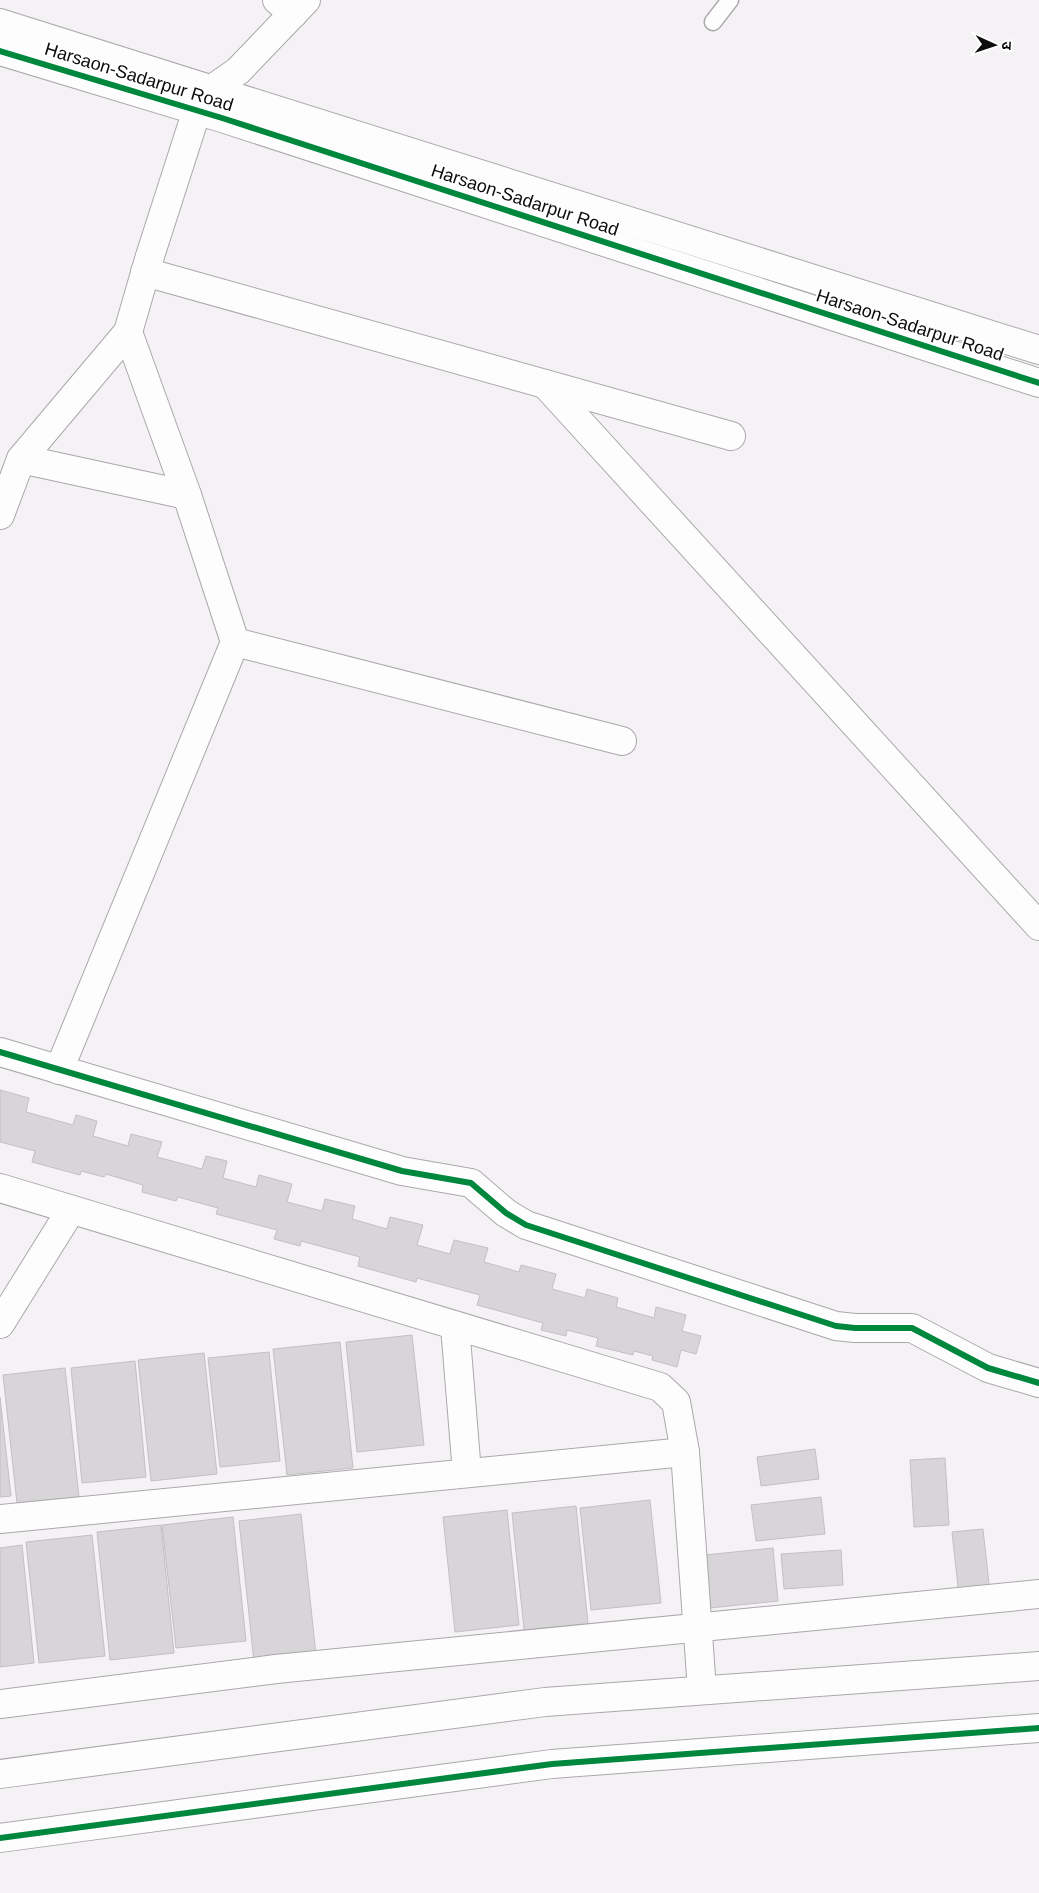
<svg xmlns="http://www.w3.org/2000/svg" width="1039" height="1893" font-family="Helvetica,'Noto Sans Devanagari',sans-serif">
  <rect width="100%" height="100%" fill="#f5f2f5"/>
  <g fill="#d7d5d7" stroke="#c2c0c2">
    <path d="M0,1090L29,1098L26,1112L73,1125L76,1115L97,1121L93,1136L128,1146L131,1134L162,1142L157,1157L202,1169L206,1156L227,1161L223,1178L256,1187L259,1175L292,1184L287,1202L322,1211L325,1199L355,1206L352,1219L387,1229L390,1217L423,1225L417,1245L450,1254L454,1240L488,1248L484,1262L519,1272L521,1265L556,1274L552,1289L585,1298L587,1289L618,1298L616,1307L654,1318L656,1307L686,1315L682,1331L701,1336L696,1354L681,1350L677,1367L652,1360L653,1356L634,1351L633,1355L596,1346L598,1338L567,1330L566,1336L541,1330L543,1323L477,1305L480,1295L417,1278L416,1282L358,1266L360,1257L301,1241L300,1246L274,1239L277,1230L216,1214L218,1208L178,1197L176,1201L142,1192L143,1185L106,1174L104,1177L81,1171L80,1175L32,1162L35,1151L0,1142Z"/>
    <path d="M412,1335L424,1445L357,1452L346,1342Z"/>
    <path d="M340,1342L353,1468L287,1475L273,1349Z"/>
    <path d="M269,1352L280,1461L220,1467L208,1358Z"/>
    <path d="M204,1353L217,1474L151,1481L138,1360Z"/>
    <path d="M135,1361L146,1477L82,1483L71,1368Z"/>
    <path d="M65,1368L79,1497L17,1503L3,1375Z"/>
    <path d="M0,1397L11,1496L0,1497Z"/>
    <path d="M815,1449L819,1479L761,1486L757,1457Z"/>
    <path d="M945,1458L949,1525L914,1527L910,1460Z"/>
    <path d="M821,1497L825,1534L756,1541L751,1505Z"/>
    <path d="M650,1500L661,1603L591,1610L580,1508Z"/>
    <path d="M576,1506L589,1633L525,1639L512,1513Z"/>
    <path d="M507,1510L519,1625L455,1632L443,1517Z"/>
    <path d="M301,1514L316,1655L254,1662L239,1521Z"/>
    <path d="M233,1517L246,1641L176,1648L162,1525Z"/>
    <path d="M161,1525L174,1653L110,1660L97,1532Z"/>
    <path d="M983,1529L990,1593L959,1596L952,1532Z"/>
    <path d="M92,1535L105,1656L39,1663L26,1542Z"/>
    <path d="M22,1545L34,1663L0,1667V1548Z"/>
    <path d="M773,1548L778,1601L710,1608L705,1555Z"/>
    <path d="M841,1550L843,1585L784,1589L781,1554Z"/>
  </g>
  <g fill="none" stroke-linecap="round" stroke-linejoin="round">
    <g stroke="#aaa8aa" stroke-width="19">
      <path id="service" d="M713,22L730,0"/>
    </g>
    <g stroke="#aaa8aa" stroke-width="30">
      <g id="minor">
        <path d="M277,0L293,14"/>
        <path d="M145,272L731,436"/>
        <path d="M128,332L187,495L235,642L622,741"/>
        <path d="M545,384L1039,926"/>
        <path d="M21,459L187,495"/>
        <path d="M0,515L21,459L128,332L150,256L197,110"/>
        <path d="M0,1052L402,1171L471,1183L506,1213L526,1225L836,1326L855,1328H912L988,1368L1039,1383"/>
        <path d="M59,1070L235,642"/>
        <path d="M0,1188L660,1387L676,1402L685,1452L702,1690"/>
        <path d="M0,1324L71,1210"/>
        <path d="M455,1326L467,1473"/>
        <path d="M0,1519L685,1452"/>
        <path d="M0,1704L276,1669L1039,1594"/>
      </g>
    </g>
    <g stroke="#aaa8aa" stroke-width="30">
      <g id="tertiary">
        <path d="M0,23L1039,350"/>
        <path d="M0,51L222,118L1039,383"/>
        <path d="M204,100L212,89L238,71L306,0"/>
        <path d="M0,1774L545,1702L1039,1666"/>
        <path d="M0,1838L552,1764L1039,1728"/>
      </g>
    </g>
    <use href="#service" stroke="#fefdfe" stroke-width="16"/>
    <use href="#minor" stroke="#fefdfe" stroke-width="28"/>
    <use href="#tertiary" stroke="#fefdfe" stroke-width="28"/>
    <g stroke="#fff" stroke-width="9">
      <g id="cycleway">
        <path d="M0,51L222,118L1039,383"/>
        <path d="M0,1052L402,1171L471,1183L506,1213L526,1225L836,1326L855,1328H912L988,1368L1039,1383"/>
        <path d="M0,1838L552,1764L1039,1728"/>
      </g>
    </g>
    <use href="#cycleway" stroke="#00873e" stroke-width="6"/>
  </g>
  <g text-anchor="middle" dominant-baseline="central" stroke-width="4" stroke-linejoin="round" paint-order="stroke">
    <g font-size="18" fill="#0d0c0d" stroke="#fff">
      <text transform="translate(139 77) rotate(17)">Harsaon-Sadarpur Road</text>
      <text transform="translate(525 200) rotate(18)">Harsaon-Sadarpur Road</text>
      <text transform="translate(910 325) rotate(18)">Harsaon-Sadarpur Road</text>
    </g>
  </g>
  <g transform="translate(994 45) rotate(93)" stroke="#ffffff" stroke-width="4" paint-order="stroke">
  <path d="M0-4L9 19L0 12L-9 19Z" fill="#0d0c0d"/>
  <text y="-8" font-size="14" font-weight="bold" text-anchor="middle" fill="#0d0c0d">उ</text>
  </g>
</svg>
